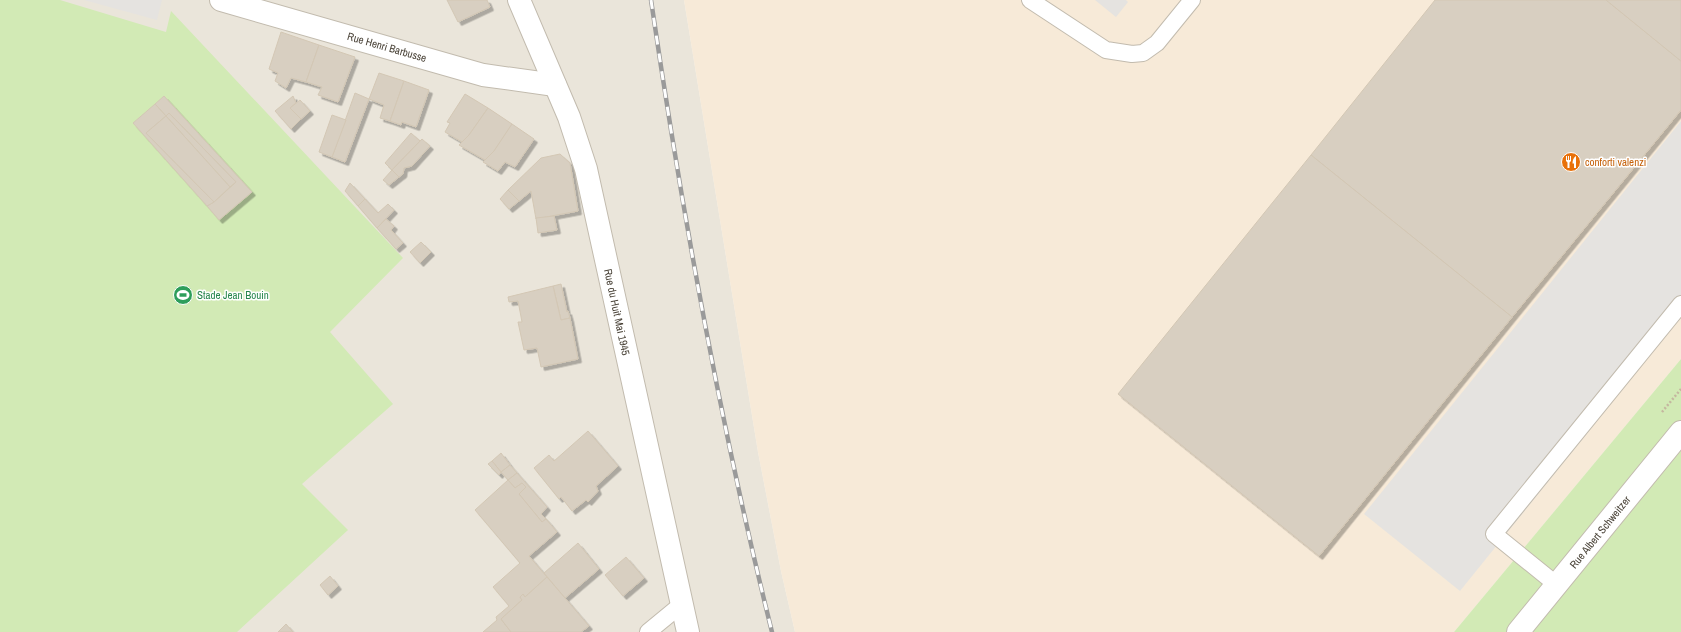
<svg xmlns="http://www.w3.org/2000/svg" width="1681" height="632" font-family="'Archivo Narrow',sans-serif">
  <defs>
    <filter id="shadow"><feDropShadow dx="3.5" dy="3.5" stdDeviation="0" flood-color="#0004"/></filter>
  </defs>
  <rect width="100%" height="100%" fill="#f6f3ec"/>
  <path fill="#eae5da" d="M0,0H684L758,452L781,571L795,632H0Z"/>
  <path fill="#f7ead8" d="M684,0H1681V359L1454,632H795L781,571L758,452Z"/>
  <g fill="#d2eab5">
    <path d="M0,0H60L166,32L171,11L403,258L330,332L393,404L302,484L348,530L237,632H0Z"/>
    <path d="M1681,359V632H1454Z"/>
  </g>
  <g fill="#e5e3e0">
    <path d="M84,0H162L157,20Z"/>
    <path d="M1095,0H1126L1128,2L1116,17Z"/>
    <path d="M1681,121V317L1460,591L1364,514Z"/>
  </g>
  <g fill="#d8cfc1" stroke="#d3c7b4" filter="url(#shadow)">
    <path d="M447,0H487L490,7L458,22Z"/>
    <path d="M1435,0H1606L1681,61V110L1512,317L1311,155Z"/>
    <path d="M1606,0H1681V61Z"/>
    <path d="M281,32L319,45L306,82L291,78L286,88L275,81L278,73L269,69Z"/>
    <path d="M319,45L355,57L338,102L318,95L322,87L306,82Z"/>
    <path d="M379,73L404,81L390,121L380,118L384,105L369,99Z"/>
    <path d="M404,81L429,90L416,127L402,122L401,125L390,121Z"/>
    <path d="M355,93L369,99L345,162L332,157Z"/>
    <path d="M465,94L488,108L469,135L462,142L445,132L450,123L447,122Z"/>
    <path d="M164,96L252,192L219,220L207,206L214,202L236,182L169,113L166,116L155,104Z"/>
    <path d="M293,96L296,103L290,108L301,119L291,129L275,111Z"/>
    <path d="M300,100L310,111L301,119L290,108Z"/>
    <path d="M155,104L166,116L146,133L214,202L207,206L133,123Z"/>
    <path d="M488,108L512,124L494,151L485,160L459,145L469,135Z"/>
    <path d="M169,113L236,182L230,187L166,116Z"/>
    <path d="M332,115L346,120L332,157L319,152Z"/>
    <path d="M166,116L230,187L214,202L146,133Z"/>
    <path d="M512,124L534,139L515,167L505,162L498,171L483,162L494,151Z"/>
    <path d="M411,133L420,141L392,170L385,163Z"/>
    <path d="M422,139L430,146L412,166L404,168L403,174L399,177L392,170Z"/>
    <path d="M560,154L570,163L578,211L536,219L531,191L519,201L508,190L541,158Z"/>
    <path d="M1311,155L1512,317L1319,556L1118,394Z"/>
    <path d="M392,170L399,177L389,185L383,180Z"/>
    <path d="M350,183L365,199L358,206L345,191Z"/>
    <path d="M508,190L519,201L509,209L500,199Z"/>
    <path d="M365,199L378,213L388,204L394,210L377,228L358,206Z"/>
    <path d="M554,216L557,230L538,233L536,218Z"/>
    <path d="M386,219L394,226L391,230L403,243L396,249L377,228Z"/>
    <path d="M421,242L431,252L420,263L410,252Z"/>
    <path d="M561,284L567,312L568,311L570,318L561,320L553,286Z"/>
    <path d="M553,286L561,320L570,318L578,359L541,367L537,348L524,350L518,322H522L518,301L509,302L508,297Z"/>
    <path d="M588,431L618,466L596,486L598,491L588,502L586,500L572,511L561,497L559,499L534,468L549,455L554,461Z"/>
    <path d="M501,453L510,465L501,472L492,461Z"/>
    <path d="M492,461L501,472L499,475L488,464Z"/>
    <path d="M510,465L517,473L508,480L501,472Z"/>
    <path d="M517,473L547,507L541,514L546,519L542,522L519,494L526,487L522,483L515,488L508,480Z"/>
    <path d="M508,480L515,488L522,483L526,487L519,494L542,522L546,519L557,532L529,556L547,577L525,597L523,594L520,597L522,600L501,619L511,632H483L497,620L496,617L509,606L493,587L520,563L475,510Z"/>
    <path d="M578,543L599,569L565,598L544,573Z"/>
    <path d="M626,557L644,578L623,596L605,575Z"/>
    <path d="M330,576L338,586L328,595L320,585Z"/>
    <path d="M547,577L589,626L581,632H511L501,619L522,600L520,597L523,594L525,597Z"/>
    <path d="M286,624L293,632H278Z"/>
  </g>
  <g fill="none" stroke-linecap="round" stroke-linejoin="round">
    <g stroke="#c2bbae" stroke-width="18">
      <g id="service">
        <path d="M1030,0L1106,50L1132,54L1143,53L1157,43L1192,0"/>
        <path d="M1557,585L1494,534L1681,304"/>
        <path d="M648,632L682,604"/>
      </g>
    </g>
    <g stroke="#c2bbae" stroke-width="24">
      <g id="minor">
        <path d="M221,0L483,75L555,85"/>
        <path d="M519,0L569,117L586,169L688,632"/>
        <path d="M1518,632L1681,432"/>
      </g>
    </g>
    <path stroke="#c4b79f" stroke-width="2.5" stroke-dasharray="2 2" stroke-linecap="butt" d="M1662,412L1681,389"/>
    <use href="#service" stroke="#fff" stroke-width="16"/>
    <use href="#minor" stroke="#fff" stroke-width="22"/>
    <g stroke="#9a9a9a" stroke-width="4.5">
      <path id="rail" d="M651,0C682,212 720,424 772,632"/>
    </g>
    <use href="#rail" stroke="#fff" stroke-width="3" stroke-dasharray="9" stroke-linecap="butt"/>
  </g>
  <defs>
    <g id="restaurant-disc" transform="scale(1)"><circle r="9.5" fill="#e8710a" stroke="#fff"/><path d="M-5-6h1v4h1v-4h1v4h1v-4h1v5L-1.5 .5V6h-2V.5L-5-1ZM5-6V6H3V1.5H1.5Q1.5-4 5-6Z" fill="#fff"/></g>
    <g id="stadium-disc" transform="scale(1)"><circle r="9.5" fill="#2e9e5b" stroke="#fff"/><path d="M0-5a6.5 5 0 1 0 0 10a6.5 5 0 1 0 0-10ZM-3.5-1.8h7v3.6h-7Z" fill="#fff"/></g>
  </defs>
  <g fill-rule="evenodd">
    <use href="#restaurant-disc" x="1571" y="162"/>
    <use href="#stadium-disc" x="183" y="295"/>
  </g>
  <g text-anchor="middle" dominant-baseline="central" stroke-width="3" stroke-linejoin="round" paint-order="stroke">
    <g font-size="11" fill="#4b4439" stroke="#fff">
      <text transform="translate(387 47) rotate(16)">Rue Henri Barbusse</text>
      <text transform="translate(617 312) rotate(78)">Rue du Huit Mai 1945</text>
      <text transform="translate(1600 532) rotate(-51)">Rue Albert Schweitzer</text>
    </g>
    <g font-size="11" fill="#c56008" stroke="#fff" text-anchor="start">
      <text x="1585" y="162">conforti valenzi</text>
    </g>
    <g font-size="11" fill="#27864d" stroke="#fff" text-anchor="start">
      <text x="197" y="295">Stade Jean Bouin</text>
    </g>
  </g>
</svg>
